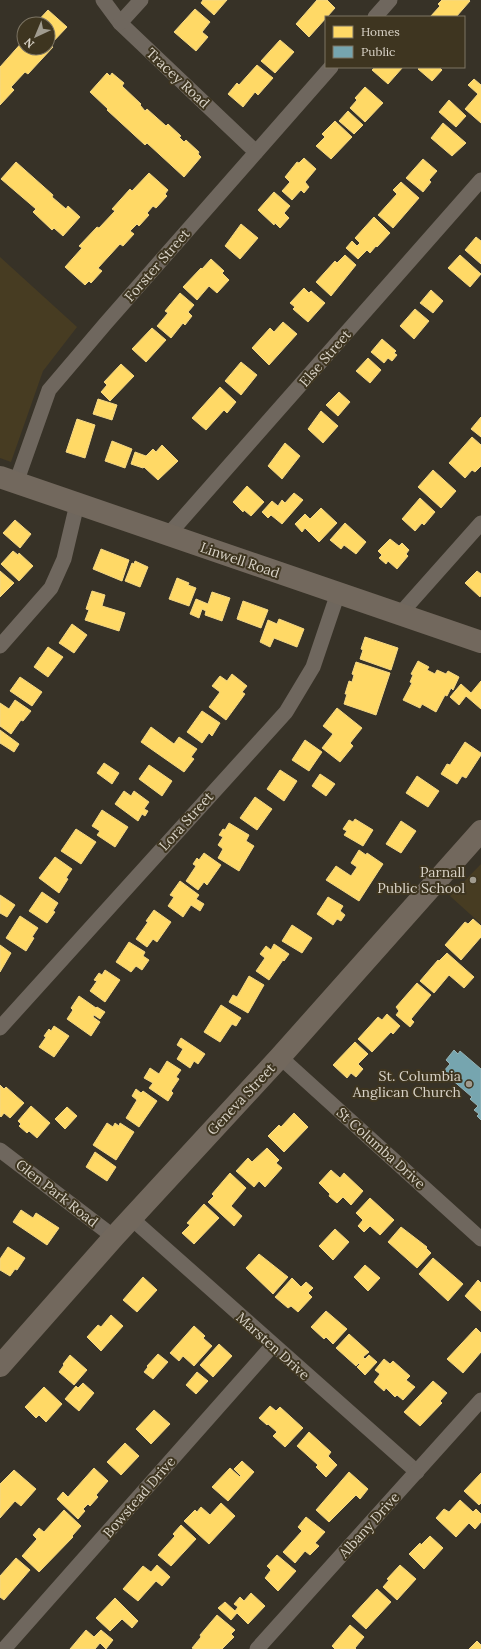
<svg xmlns="http://www.w3.org/2000/svg" width="481" height="1649" font-family="Lora,serif">
  <rect width="100%" height="100%" fill="#373227"/>
  <g fill="#473c22">
    <path d="M0,257L77,327L43,371L11,462L0,458Z"/>
    <path d="M481,864V924L450,896Z"/>
  </g>
  <g fill="#ffd966" stroke="#f4d783">
    <path d="M203,0H227L214,15L201,3Z"/>
    <path d="M317,0H327L335,8L309,37L296,24Z"/>
    <path d="M442,0H469L470,1L456,17H430L440,6L438,4Z"/>
    <path d="M195,9L210,22L202,32L208,37L196,51L174,32Z"/>
    <path d="M48,10L67,27L50,45L53,47L28,74L25,72L11,87L14,90L0,105V67L24,40V48H48V24H35Z"/>
    <path d="M280,40L294,52L275,73L261,61Z"/>
    <path d="M257,65L273,78L258,95L255,92L243,107L228,94L237,83L239,85Z"/>
    <path d="M375,67H403L388,84L372,70Z"/>
    <path d="M420,67H439L442,70L432,81L418,69Z"/>
    <path d="M107,73L110,76L112,73L124,83L122,86L141,104L140,105L145,111L147,109L166,126L168,124L181,136L179,137L184,142L186,140L199,152L198,154L201,157L184,177L147,143L145,145L107,110L108,109L90,92Z"/>
    <path d="M474,79L481,85V123L465,109L478,94L468,85Z"/>
    <path d="M365,87L383,103L365,122L350,108L357,100L355,98Z"/>
    <path d="M449,100L466,116L456,127L439,112Z"/>
    <path d="M348,111L363,125L354,134L339,121Z"/>
    <path d="M335,121L352,137L331,159L316,146L325,137L322,134Z"/>
    <path d="M443,123L466,143L452,156L431,138Z"/>
    <path d="M304,158L316,169L305,182L309,187L304,193L301,190L292,200L282,191L290,182L285,177L297,162L299,163Z"/>
    <path d="M423,159L437,171L429,180L431,182L423,192L406,178Z"/>
    <path d="M16,162L53,195L52,197L66,209L68,206L80,217L63,236L54,228L52,230L33,212L36,209L1,179Z"/>
    <path d="M149,173L168,190L165,194L167,196L156,208L153,206L147,213L149,215L139,226L137,224L130,231L134,234L123,246L120,244L98,268L102,271L91,283L89,281L85,285L65,267L82,248L79,246L97,227L99,228L115,211L112,209L130,189L132,191Z"/>
    <path d="M401,182L419,198L393,228L378,215L397,194L393,190Z"/>
    <path d="M274,192L290,206L284,213L289,218L280,228L275,223L274,225L258,210Z"/>
    <path d="M374,217L390,233L377,247L376,246L370,253L367,250L358,259L346,248L352,241L357,246L360,243L355,238Z"/>
    <path d="M241,224L258,238L240,259L225,246Z"/>
    <path d="M476,237L481,241V264L465,250Z"/>
    <path d="M345,255L356,265L331,296L316,282L335,261L337,263Z"/>
    <path d="M460,255L481,274L470,287L448,268Z"/>
    <path d="M211,259L224,271L222,273L229,280L217,293L209,286L197,300L183,287L201,268L202,269Z"/>
    <path d="M304,288L309,293L311,291L325,303L308,322L293,309L295,307L290,303Z"/>
    <path d="M431,290L443,301L433,313L420,303Z"/>
    <path d="M180,293L194,305L188,312L192,316L185,325L183,323L171,338L157,326L168,313L165,311Z"/>
    <path d="M415,309L429,321L414,339L400,326Z"/>
    <path d="M283,322L297,334L269,365L252,348L270,328L274,332Z"/>
    <path d="M152,328L166,340L146,362L132,349Z"/>
    <path d="M382,339L396,351L394,353L397,355L392,361L388,358L384,363L371,352Z"/>
    <path d="M368,358L381,370L370,383L356,371Z"/>
    <path d="M241,362L257,375L241,395L225,381Z"/>
    <path d="M121,364L134,376L110,401L101,392L107,385L104,382Z"/>
    <path d="M220,387L236,402L227,413L224,410L206,430L192,418Z"/>
    <path d="M339,392L350,402L338,416L326,405Z"/>
    <path d="M98,399L117,405L112,420L93,414Z"/>
    <path d="M321,411L338,426L323,443L308,429Z"/>
    <path d="M481,417V437L471,429Z"/>
    <path d="M77,419L95,425L85,458L66,452Z"/>
    <path d="M472,437L481,445V466L475,472L472,470L465,478L449,463Z"/>
    <path d="M112,441L132,449L125,468L105,461Z"/>
    <path d="M285,443L300,456L282,479L268,466Z"/>
    <path d="M162,445L178,461L158,480L144,467L143,468L131,464L135,452L146,456L153,449L156,452Z"/>
    <path d="M433,470L456,491L441,508L418,487Z"/>
    <path d="M247,486L264,502L251,516L244,510L243,512L233,502Z"/>
    <path d="M294,493L303,500L282,524L271,515L268,518L262,512L272,501L278,506L282,500L285,503Z"/>
    <path d="M420,498L435,512L424,525L422,523L415,531L402,519Z"/>
    <path d="M321,508L337,523L319,542L305,528L302,532L295,524L305,514L310,519Z"/>
    <path d="M15,520L31,534L20,548L3,533Z"/>
    <path d="M345,523L366,542L356,554L344,545L341,549L330,540Z"/>
    <path d="M390,539L399,546L402,543L409,550L406,554L408,556L397,569L388,561L386,564L379,558L382,555L378,551Z"/>
    <path d="M101,549L129,560L122,581L93,569Z"/>
    <path d="M13,551L18,555L19,553L33,566L19,581L1,564Z"/>
    <path d="M135,561L148,567L140,587L125,581L132,563L134,564Z"/>
    <path d="M0,571L14,583L0,597Z"/>
    <path d="M477,571L481,574V595L480,597L465,583Z"/>
    <path d="M177,578L189,583L188,585L196,588L189,606L169,599Z"/>
    <path d="M92,591L105,595L102,606L125,613L119,631L85,620L89,610L86,609Z"/>
    <path d="M212,592L230,598L222,621L205,615L206,611L202,609L199,618L190,614L196,599L208,604Z"/>
    <path d="M243,601L268,610L261,628L237,619Z"/>
    <path d="M279,619L304,629L297,647L274,638L270,647L260,642L268,620L277,624Z"/>
    <path d="M72,624L87,635L74,653L59,643Z"/>
    <path d="M365,637L398,648L391,670L360,659L363,650L361,649Z"/>
    <path d="M48,647L63,657L48,677L34,667Z"/>
    <path d="M418,661L429,667L427,670L435,674L437,670L446,674L448,671L459,677L453,690L451,688L447,696L445,695L436,712L422,704L420,708L403,700L412,683L410,682L413,675L411,674Z"/>
    <path d="M356,662L390,673L376,715L344,704L347,694H345L349,681L352,682L354,675L352,674Z"/>
    <path d="M232,674L247,686L242,692L245,694L226,720L209,707L220,692L212,686L220,676L227,681Z"/>
    <path d="M20,677L42,692L32,706L10,691Z"/>
    <path d="M481,681V709L466,696L459,705L450,697L461,684L471,693Z"/>
    <path d="M15,700L31,711L23,721L21,720L11,734L0,726V703L9,709Z"/>
    <path d="M337,708L362,728L350,743L353,746L340,762L322,748L333,734L323,726Z"/>
    <path d="M202,711L220,723L212,736L209,733L202,743L187,732Z"/>
    <path d="M151,727L174,744L179,737L197,749L191,757L194,759L184,772L141,742Z"/>
    <path d="M0,730L19,744L14,752L0,743Z"/>
    <path d="M305,740L322,752L309,771L292,760Z"/>
    <path d="M465,742L481,753V755L466,778L462,776L457,784L441,774L447,764L450,765Z"/>
    <path d="M104,763L119,773L112,784L97,773Z"/>
    <path d="M149,765L172,781L162,796L139,779Z"/>
    <path d="M280,770L297,781L284,801L267,789Z"/>
    <path d="M320,774L335,784L326,796L312,786Z"/>
    <path d="M417,776L439,791L428,807L406,793Z"/>
    <path d="M124,791L131,796L134,791L149,802L144,809L148,811L145,816L142,814L138,821L115,804Z"/>
    <path d="M255,797L272,809L257,830L240,818Z"/>
    <path d="M102,810L128,827L115,847L97,835L100,831L92,826Z"/>
    <path d="M355,819L373,830L363,846L344,835L347,831L343,829L349,820L353,822Z"/>
    <path d="M401,821L416,831L401,853L386,844Z"/>
    <path d="M229,823L249,835L246,841L254,846L239,871L218,858L223,849L218,845L223,837L219,835L223,829L225,830Z"/>
    <path d="M76,829L96,842L81,864L61,851Z"/>
    <path d="M359,850L366,855L367,853L383,864L359,901L326,880L336,866L351,876L357,867L351,863Z"/>
    <path d="M204,853L221,865L207,885L204,882L198,890L186,881L196,866L193,864L197,858L199,860Z"/>
    <path d="M55,857L72,869L66,878L68,879L59,893L39,878Z"/>
    <path d="M180,881L199,895L196,899L204,904L200,911L191,905L183,917L168,906L174,897L170,895Z"/>
    <path d="M42,892L58,903L53,911L55,912L47,923L29,911Z"/>
    <path d="M0,895L15,905L7,917L0,913Z"/>
    <path d="M328,897L343,906L340,911L345,915L341,921L337,919L333,925L317,914Z"/>
    <path d="M154,910L171,922L157,942L153,939L147,947L136,939L148,922L146,921Z"/>
    <path d="M20,916L38,928L32,937L34,938L26,951L6,938Z"/>
    <path d="M473,919L481,926V937L461,960L445,945L465,922L468,924Z"/>
    <path d="M292,925L312,938L302,953L282,941Z"/>
    <path d="M129,942L145,952L143,956L149,960L142,970L136,966L131,972L116,962Z"/>
    <path d="M274,944L289,954L284,961L283,960L269,980L256,971L265,958L260,954L266,946L271,950Z"/>
    <path d="M0,945L11,953L0,972Z"/>
    <path d="M447,953L474,977L464,988L449,975L434,993L420,981L438,960L439,961Z"/>
    <path d="M105,970L120,980L105,1002L90,991L97,981L94,980L99,973L102,975Z"/>
    <path d="M249,976L264,985L248,1013L229,1002L233,995L237,997Z"/>
    <path d="M417,983L431,995L411,1019L414,1022L410,1027L396,1015L399,1011L396,1007Z"/>
    <path d="M79,996L96,1008L97,1007L105,1012L100,1019L94,1015L93,1017L100,1022L91,1036L67,1019L73,1010L71,1008Z"/>
    <path d="M221,1005L241,1018L236,1026L232,1024L220,1042L204,1032Z"/>
    <path d="M387,1014L400,1026L393,1034L391,1032L372,1052L358,1039L378,1017L382,1020Z"/>
    <path d="M54,1026L69,1036L54,1057L39,1047L46,1037L44,1036L49,1029L51,1031Z"/>
    <path d="M181,1038L205,1054L198,1064L194,1061L190,1068L177,1059L183,1049L177,1045Z"/>
    <path d="M355,1042L368,1054L358,1064L363,1069L356,1077L351,1073L347,1078L333,1065Z"/>
    <path d="M167,1061L181,1070L176,1077L179,1079L171,1091L173,1093L168,1101L149,1088L153,1083L144,1078L150,1068L159,1074Z"/>
    <path d="M0,1085L4,1089L6,1087L24,1103L10,1118L4,1113L1,1117L0,1116Z"/>
    <path d="M136,1089L141,1093L143,1091L157,1101L139,1127L126,1118L137,1100L132,1096Z"/>
    <path d="M31,1106L50,1123L37,1138L29,1131L27,1133L19,1126L21,1124L18,1121Z"/>
    <path d="M67,1107L77,1116L65,1129L55,1119Z"/>
    <path d="M294,1113L308,1127L284,1152L268,1136L279,1125L281,1127Z"/>
    <path d="M107,1123L113,1127L115,1123L119,1126L120,1123L134,1132L116,1160L93,1145Z"/>
    <path d="M267,1148L279,1160L276,1163L282,1168L265,1187L259,1181L254,1187L236,1171L248,1158L252,1162Z"/>
    <path d="M95,1152L116,1167L107,1181L86,1167Z"/>
    <path d="M331,1170L340,1178L344,1173L363,1191L351,1205L343,1197L337,1203L329,1196L330,1194L319,1183Z"/>
    <path d="M230,1173L246,1188L231,1206L242,1216L234,1226L208,1202L214,1196L212,1194Z"/>
    <path d="M370,1198L394,1220L380,1235L370,1226L364,1232L358,1226L363,1220L356,1213Z"/>
    <path d="M204,1204L219,1218L194,1244L182,1233L190,1225L187,1223Z"/>
    <path d="M21,1210L33,1218L36,1213L59,1228L47,1245L13,1222Z"/>
    <path d="M401,1227L427,1247L426,1248L431,1253L417,1268L388,1242Z"/>
    <path d="M335,1229L349,1242L333,1260L319,1246Z"/>
    <path d="M8,1247L25,1258L17,1270L15,1269L10,1276L0,1270V1259Z"/>
    <path d="M259,1254L288,1277L273,1294L246,1268Z"/>
    <path d="M433,1258L463,1284L448,1301L419,1274Z"/>
    <path d="M365,1265L380,1278L368,1291L354,1277Z"/>
    <path d="M143,1277L157,1290L137,1312L123,1300Z"/>
    <path d="M292,1278L301,1287L306,1282L313,1288L308,1293L312,1297L298,1312L291,1306L288,1308L275,1297Z"/>
    <path d="M478,1280L481,1283V1311L465,1296Z"/>
    <path d="M326,1311L347,1329L333,1344L326,1337L324,1339L311,1327Z"/>
    <path d="M111,1315L123,1326L101,1351L87,1337L98,1325L101,1327Z"/>
    <path d="M194,1326L205,1336L203,1338L212,1346L194,1366L183,1356L179,1361L170,1353Z"/>
    <path d="M476,1328L481,1333V1352L463,1373L447,1359Z"/>
    <path d="M349,1334L369,1352L363,1357L365,1359L369,1355L377,1362L365,1375L357,1367L360,1364L359,1363L356,1366L336,1348Z"/>
    <path d="M219,1344L232,1356L213,1377L200,1365Z"/>
    <path d="M158,1354L168,1362L153,1379L144,1372L148,1367L147,1366Z"/>
    <path d="M70,1355L87,1370L74,1385L59,1372L64,1365L63,1364Z"/>
    <path d="M384,1359L390,1364L393,1361L410,1376L406,1380L415,1387L403,1400L397,1395L395,1397L386,1388L384,1391L374,1382L380,1374L375,1370Z"/>
    <path d="M197,1372L208,1381L196,1394L186,1385Z"/>
    <path d="M433,1381L447,1393L440,1401L442,1403L420,1426L404,1412Z"/>
    <path d="M83,1383L94,1393L79,1411L65,1399L76,1386L78,1388Z"/>
    <path d="M44,1387L62,1404L46,1422L39,1415L36,1418L25,1407Z"/>
    <path d="M270,1406L276,1411L280,1407L303,1428L285,1447L273,1436L277,1432L268,1424L267,1425L259,1418Z"/>
    <path d="M154,1410L170,1424L151,1444L136,1429Z"/>
    <path d="M309,1432L331,1452L328,1456L337,1465L326,1477L316,1467L318,1465L297,1446Z"/>
    <path d="M125,1443L139,1456L121,1475L107,1462Z"/>
    <path d="M242,1461L254,1472L228,1501L212,1487L230,1468L240,1477L241,1476L234,1469Z"/>
    <path d="M94,1468L108,1481L96,1495L98,1497L90,1506L88,1504L83,1509L85,1511L78,1519L57,1499L63,1492L68,1497Z"/>
    <path d="M14,1470L36,1489L21,1506L15,1501L0,1518V1484Z"/>
    <path d="M349,1472L368,1489L360,1499L356,1495L329,1522L316,1510Z"/>
    <path d="M481,1473V1503L479,1505L464,1491Z"/>
    <path d="M460,1500L473,1512L476,1509L481,1514V1522L475,1529L469,1523L456,1537L436,1518L444,1509L449,1512Z"/>
    <path d="M221,1503L235,1516L209,1544L184,1521L195,1510L197,1512L201,1507L210,1515Z"/>
    <path d="M64,1510L81,1526L72,1536L73,1537L39,1572L22,1556L37,1539L33,1535L39,1528L44,1532Z"/>
    <path d="M306,1517L325,1532L315,1543L319,1546L310,1555L305,1551L295,1563L283,1552L302,1531L298,1527Z"/>
    <path d="M181,1525L196,1539L171,1566L158,1555L175,1536L173,1534Z"/>
    <path d="M430,1536L443,1548L424,1569L409,1554L420,1543L421,1545Z"/>
    <path d="M277,1555L296,1571L278,1591L265,1578L271,1570L267,1566Z"/>
    <path d="M16,1558L30,1570L4,1600L0,1597V1576Z"/>
    <path d="M157,1565L170,1577L162,1586L156,1581L138,1601L123,1589L143,1566L151,1572Z"/>
    <path d="M400,1565L416,1579L397,1600L383,1587L389,1580L387,1579Z"/>
    <path d="M377,1589L391,1602L366,1629L352,1616Z"/>
    <path d="M251,1593L265,1606L248,1624L237,1613L231,1620L218,1608L225,1602L235,1611L238,1607L234,1604L240,1597L244,1601Z"/>
    <path d="M115,1598L138,1621L132,1628L122,1619L110,1631L96,1618Z"/>
    <path d="M217,1615L235,1630L231,1634L234,1637L222,1649H194L192,1648L201,1637L200,1635Z"/>
    <path d="M350,1625L364,1637L355,1648L356,1649H335L332,1646Z"/>
    <path d="M86,1630L94,1637L101,1630L113,1640L106,1649L100,1643L95,1649H70Z"/>
    <path d="M477,1641L481,1645V1649H469Z"/>
  </g>
  <path fill="#76a5af" stroke="#94b3b6" d="M454,1050L458,1054L460,1051L481,1069V1120L477,1116L479,1114L474,1110L478,1106L470,1099L472,1097L443,1072L450,1064L446,1060Z"/>
  <g fill="none" stroke-linecap="round" stroke-linejoin="round">
    <g stroke="#6f675e" stroke-width="15">
      <path d="M103,0L120,23L256,152"/>
      <path d="M375,17L390,0"/>
      <path d="M120,23L141,0"/>
      <path d="M16,483L49,390L106,323L331,67"/>
      <path d="M168,535L481,180"/>
      <path d="M400,614L481,523"/>
      <path d="M0,646L51,588L64,559L77,504"/>
      <path d="M0,1028L286,712L313,667L338,593"/>
      <path d="M280,1057L481,1239"/>
      <path d="M0,1150L114,1237"/>
      <path d="M131,1218L417,1472"/>
      <path d="M4,1649L273,1345"/>
      <path d="M257,1649L481,1400"/>
    </g>
    <g stroke="#72685d" stroke-width="22">
      <path d="M0,477L481,642"/>
      <path d="M0,1366L114,1237L280,1057L481,831"/>
    </g>
  </g>
  <g fill="#a09b8f" stroke="#3e3520" stroke-width="1.5">
    <circle cx="473" cy="880" r="4"/>
    <circle cx="469" cy="1084" r="4"/>
  </g>
  <g text-anchor="middle" dominant-baseline="central" stroke-width="4" stroke-linejoin="round" paint-order="stroke">
    <g font-size="14" fill="#d9d3c7" stroke="#3e3520">
      <text transform="translate(178 78) rotate(43)">Tracey Road</text>
      <text transform="translate(157 265) rotate(-49)">Forster Street</text>
      <text transform="translate(325 358) rotate(-49)">Else Street</text>
      <text transform="translate(240 560) rotate(19)">Linwell Road</text>
      <text transform="translate(186 821) rotate(-48)">Lora Street</text>
      <text transform="translate(241 1099) rotate(-47)">Geneva Street</text>
      <text transform="translate(381 1148) rotate(42)">St Columba Drive</text>
      <text transform="translate(57 1193) rotate(38)">Glen Park Road</text>
      <text transform="translate(273 1346) rotate(42)">Marsten Drive</text>
      <text transform="translate(139 1497) rotate(-49)">Bowstead Drive</text>
      <text transform="translate(369 1525) rotate(-48)">Albany Drive</text>
    </g>
    <g font-size="14" fill="#d9d3c7" stroke="#3e3520" text-anchor="end">
      <text x="465" y="872">Parnall<tspan x="465" dy="16">Public School</tspan></text>
      <text x="461" y="1076">St. Columbia<tspan x="461" dy="16">Anglican Church</tspan></text>
    </g>
  </g>
  <rect x="325" y="16" width="140" height="52" fill="#3e3520" stroke="#7c7463"/>
  <rect x="333" y="26" width="20" height="12" fill="#ffd966" stroke="#7c7463"/>
  <text x="361" y="36" font-size="12" fill="#d9d3c7">Homes</text>
  <rect x="333" y="46" width="20" height="12" fill="#76a5af" stroke="#7c7463"/>
  <text x="361" y="56" font-size="12" fill="#d9d3c7">Public</text>
  <g transform="translate(36 36) rotate(224)"><circle r="19" fill="#3e3520" stroke="#7c7463"/>
  <path d="M0-3L7 15L0 10L-7 15Z" fill="#a09b8f"/>
  <text y="-6" font-size="11" font-weight="bold" text-anchor="middle" fill="#d9d3c7">N</text>
  </g>
</svg>
